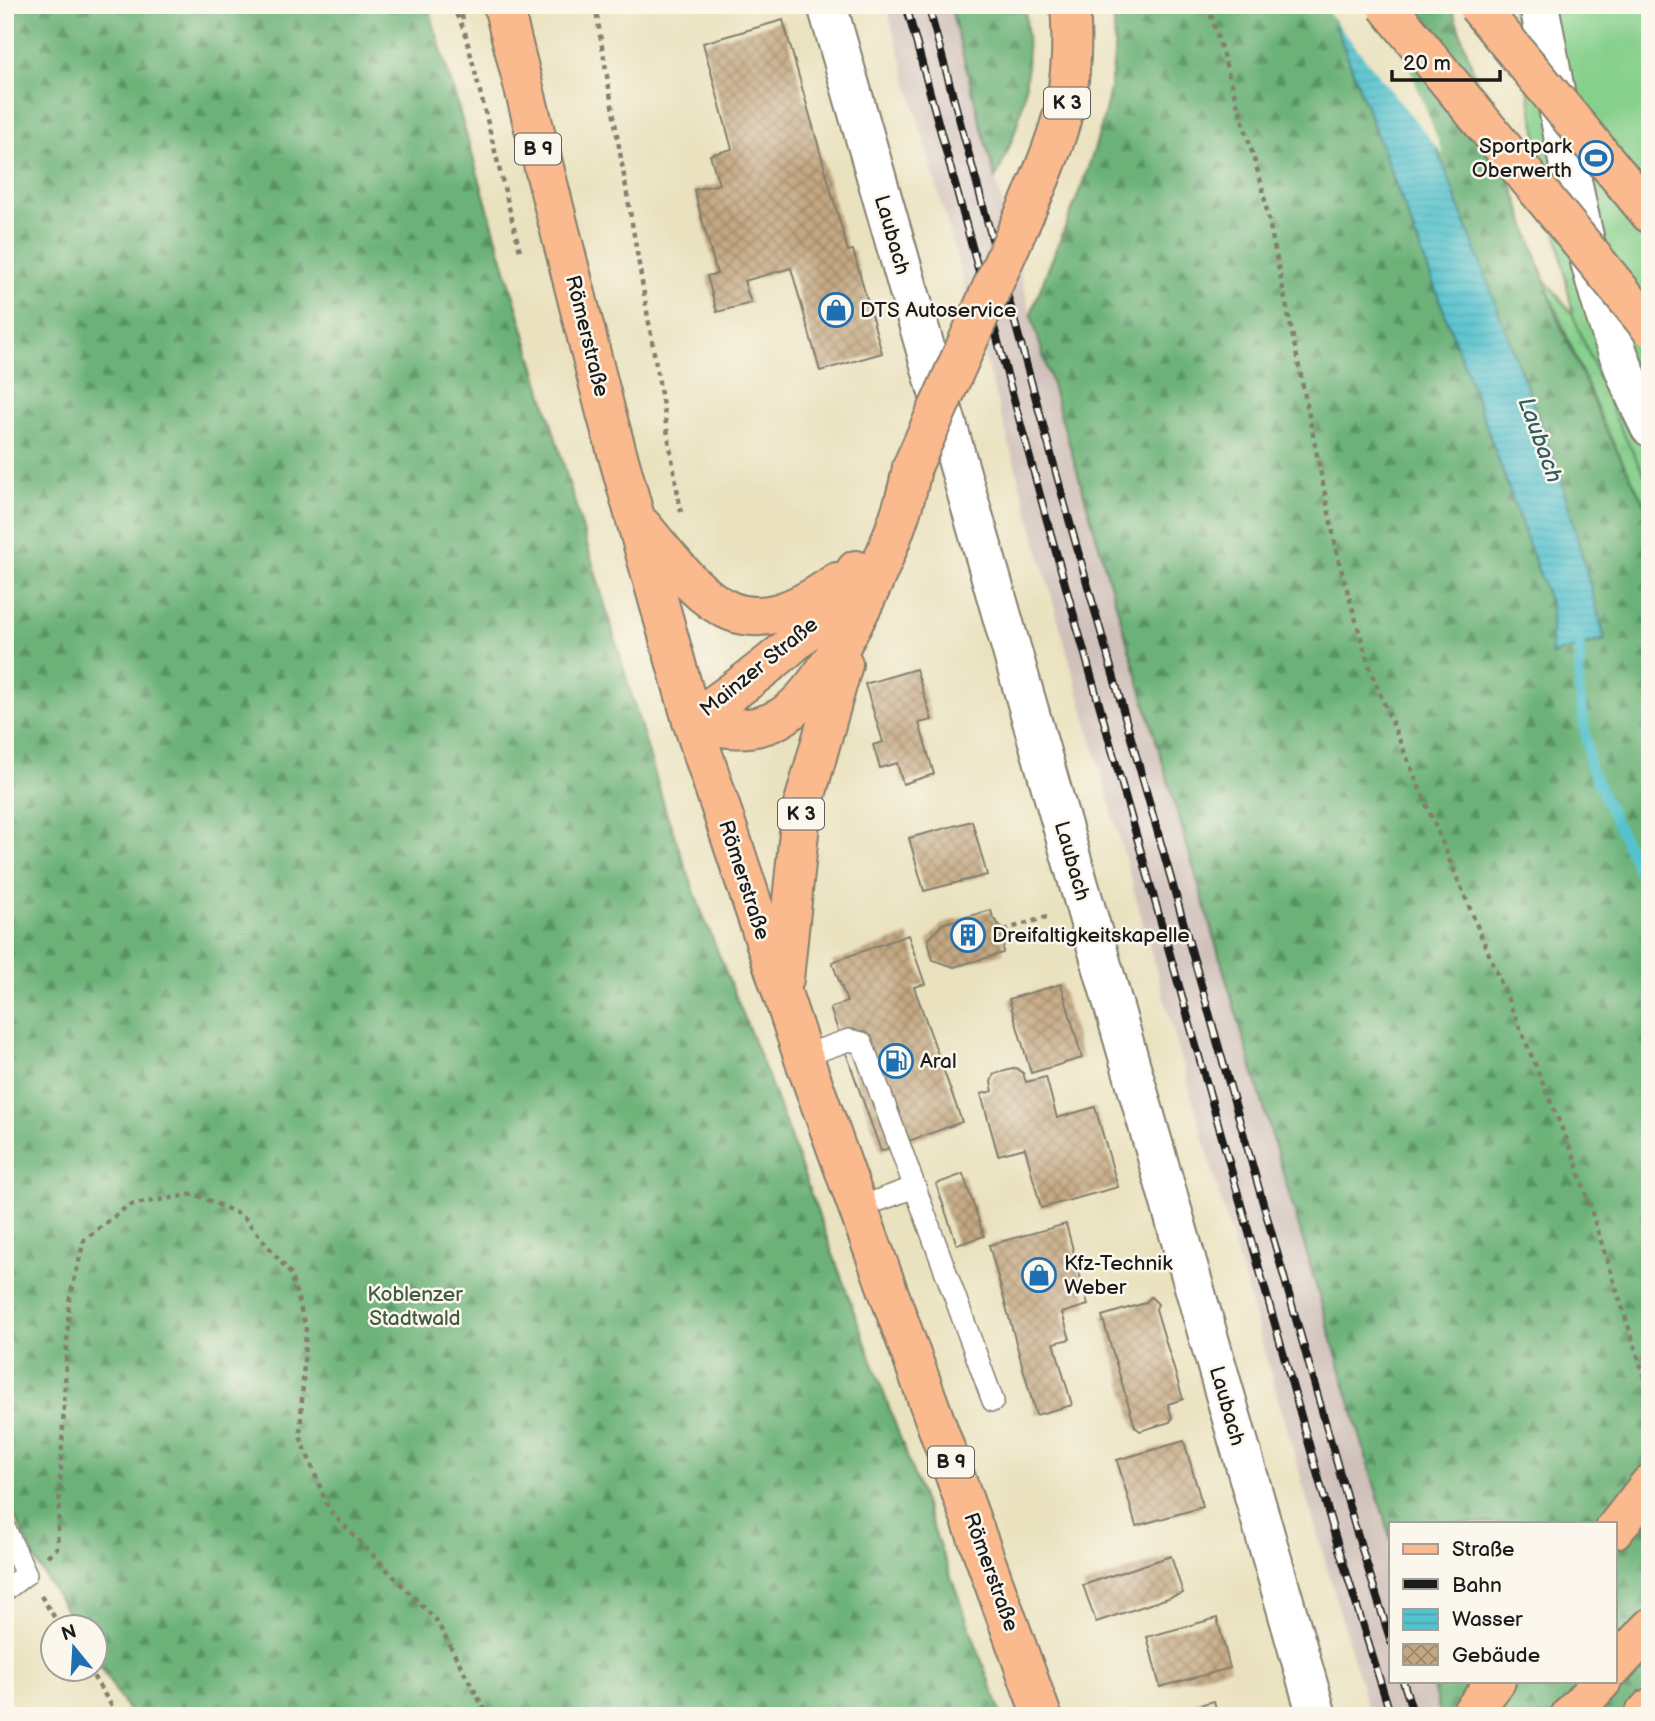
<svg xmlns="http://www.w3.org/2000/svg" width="1655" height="1721" font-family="'Balsamiq Sans',sans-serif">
  <defs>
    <pattern id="grass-tufts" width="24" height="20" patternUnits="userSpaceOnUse" patternTransform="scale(1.75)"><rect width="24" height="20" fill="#86d08c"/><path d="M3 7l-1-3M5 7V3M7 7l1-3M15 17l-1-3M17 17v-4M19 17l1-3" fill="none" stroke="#73b278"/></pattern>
    <pattern id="forest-firs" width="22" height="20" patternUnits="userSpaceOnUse" patternTransform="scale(1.75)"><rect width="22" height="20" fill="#6cb278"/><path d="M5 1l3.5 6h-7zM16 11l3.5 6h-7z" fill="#589062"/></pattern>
    <pattern id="water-rules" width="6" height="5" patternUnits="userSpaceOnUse" patternTransform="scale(1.75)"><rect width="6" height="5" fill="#55c2ce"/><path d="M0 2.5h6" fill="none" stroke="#49a6b0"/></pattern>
    <pattern id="building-cross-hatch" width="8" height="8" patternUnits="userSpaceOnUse" patternTransform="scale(1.75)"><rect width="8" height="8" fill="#c5a882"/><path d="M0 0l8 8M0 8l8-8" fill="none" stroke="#9f886a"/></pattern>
  </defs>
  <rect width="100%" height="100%" fill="#fbf7ec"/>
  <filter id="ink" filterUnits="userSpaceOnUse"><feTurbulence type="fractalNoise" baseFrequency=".0143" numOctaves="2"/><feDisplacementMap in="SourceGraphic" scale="14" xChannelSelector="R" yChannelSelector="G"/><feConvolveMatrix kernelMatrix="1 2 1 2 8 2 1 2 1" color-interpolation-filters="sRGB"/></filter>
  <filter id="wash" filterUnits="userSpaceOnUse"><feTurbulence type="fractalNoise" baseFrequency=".00686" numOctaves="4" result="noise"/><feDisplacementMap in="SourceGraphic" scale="28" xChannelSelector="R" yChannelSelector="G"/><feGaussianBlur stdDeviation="1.57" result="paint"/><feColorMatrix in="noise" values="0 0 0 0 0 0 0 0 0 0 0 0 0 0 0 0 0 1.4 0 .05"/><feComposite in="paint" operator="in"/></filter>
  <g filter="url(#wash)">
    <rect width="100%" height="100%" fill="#eae2bf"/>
    <path fill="#cfc0ba" d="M886,5H950L1031,314L1391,1541V1681H1431L1441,1716H1370L1221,1201Z"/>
    <path fill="url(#grass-tufts)" stroke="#517654" stroke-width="2" d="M1542,276L1573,315L1616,419L1650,486V515L1603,423Z"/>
    <g fill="url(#forest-firs)" stroke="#44674a" stroke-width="2">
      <path d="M5,5H428L666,812L701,910L767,1074L1002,1716H131L95,1657L94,1626H76L39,1567L5,1497Z"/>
      <path d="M950,5H1025C1032,74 1026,117 995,179Z"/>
      <path d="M1112,5H1328L1469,378L1551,606L1552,655L1605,640L1560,475L1381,5H1451L1557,317L1603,423L1650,515V1716H1441L1431,1681H1615V1523H1391V1541L1031,314C1064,219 1128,108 1112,5Z"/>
    </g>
    <path fill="#86d08c" stroke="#517654" stroke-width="2" d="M1511,5H1650V486L1616,419L1573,315Z"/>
    <path fill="url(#water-rules)" stroke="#386f75" stroke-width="2" d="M1328,5L1433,137L1560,475L1605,639L1551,655V606L1469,378Z"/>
    <path fill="#eae2bf" d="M1325,5H1385L1444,156L1326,10Z"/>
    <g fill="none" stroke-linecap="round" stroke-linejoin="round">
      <path stroke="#55c2ce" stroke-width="10" d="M1577,633L1580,646L1579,690L1590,766L1650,896"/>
    </g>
    <g id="blocks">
      <g fill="url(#building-cross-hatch)">
        <path d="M783,20L848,251L853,250L882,353L820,371L791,268L744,281L751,303L717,312L707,276L717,274L694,190L719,184L710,155L732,149L703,43Z"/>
        <path d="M916,669L932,720L919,723L934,774L903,784L897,763L880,768L873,745L883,742L865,684Z"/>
        <path d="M972,821L987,875L924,891L909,838Z"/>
        <path d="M991,910L993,918L1004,930L1003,953L954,967L933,960L928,940L942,924Z"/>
        <path d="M908,935L925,984L914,987L962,1122L881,1151L830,1008L847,1002L832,962Z"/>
        <path d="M1061,984L1082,1058L1031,1073L1009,999Z"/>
        <path d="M1016,1068L1023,1073L1026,1082L1046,1077L1057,1118L1095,1107L1118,1187L1041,1208L1025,1148L998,1155L981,1094L993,1091L991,1082L994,1074Z"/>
        <path d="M963,1174L984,1236L957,1245L936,1184Z"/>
        <path d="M1066,1224L1088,1305L1062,1313L1070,1339L1054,1343L1072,1405L1036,1415L989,1245Z"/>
        <path d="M1151,1297L1158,1304L1156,1309L1183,1399L1168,1404L1172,1418L1170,1422L1140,1431L1135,1427L1102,1316L1145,1303Z"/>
        <path d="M1184,1441L1203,1507L1136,1526L1117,1460Z"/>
        <path d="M1171,1556L1183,1593L1096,1622L1083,1585Z"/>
        <path d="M1217,1618L1230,1668L1160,1687L1147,1637Z"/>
        <path d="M1214,1701L1218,1716H1163V1715Z"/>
      </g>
    </g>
  </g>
  <g filter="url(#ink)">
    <use href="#blocks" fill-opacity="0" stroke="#837f6e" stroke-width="2"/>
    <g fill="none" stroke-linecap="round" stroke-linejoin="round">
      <g stroke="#837f6e" stroke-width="24">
        <g id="service">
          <path d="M803,1056L849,1040L862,1043L993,1401"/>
          <path d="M858,1208L915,1187"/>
          <path d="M5,1529L26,1574L5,1590"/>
        </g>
      </g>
      <g stroke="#837f6e" stroke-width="42">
        <g id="minor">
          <path d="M827,5L1317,1716"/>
          <path d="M1539,5C1567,146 1584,298 1650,427"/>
        </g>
      </g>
      <g stroke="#837f6e" stroke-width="42">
        <g id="primary">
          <path d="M503,5L606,413L692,721L803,1056L1042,1716"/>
          <path d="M1033,195C1064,125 1076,82 1070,5"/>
          <path d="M642,526C706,603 739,653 837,582"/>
          <path d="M692,721C721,729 752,734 780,718C835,686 903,529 912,467"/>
          <path d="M692,721C753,677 816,635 856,570"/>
          <path d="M784,979L801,813L843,664"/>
        </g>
      </g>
      <g stroke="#837f6e" stroke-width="42">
        <g id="trunk">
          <path d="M508,5V25"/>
          <path d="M1626,185L1650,214"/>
          <path d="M1615,1529L1650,1484"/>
          <path d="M1615,1666L1650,1628"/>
          <path d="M1469,1716L1496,1681"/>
          <path d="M1570,1716L1602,1681"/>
          <path d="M1643,1716L1650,1708"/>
        </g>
      </g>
      <g stroke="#837f6e" stroke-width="4.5" stroke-dasharray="5 5" stroke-linecap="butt">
        <path d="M452,5L465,32L521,255"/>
        <path d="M459,5L464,24"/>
        <path d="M595,5L681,512"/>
        <path d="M1208,5L1261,182L1339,562L1371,672L1575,1160L1650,1394"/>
        <path d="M5,305L9,319L5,354"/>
        <path d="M1004,930L1050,916"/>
        <path d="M47,1556L57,1548L69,1302L84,1240L129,1205L195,1194L243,1216L290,1273L306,1327L300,1436L329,1510L436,1620L488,1716"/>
        <path d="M41,1596L60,1626"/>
        <path d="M88,1668L118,1716"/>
      </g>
      <use href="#service" stroke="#fff" stroke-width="21"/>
      <use href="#minor" stroke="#fff" stroke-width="38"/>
      <use href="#primary" stroke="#fbba8d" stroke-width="38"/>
      <use href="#trunk" stroke="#fbba8d" stroke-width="38"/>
      <g stroke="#1c1c1c" stroke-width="8">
        <g id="rail">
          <path d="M906,5L1046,517L1335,1536L1391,1716"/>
          <path d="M928,5L1066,509L1355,1527L1391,1642"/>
          <path d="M1403,1681L1414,1716"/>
        </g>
      </g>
      <use href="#rail" stroke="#fbf7ec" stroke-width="5" stroke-dasharray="16" stroke-linecap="butt"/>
      <g stroke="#837f6e" stroke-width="42" stroke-linecap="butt">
        <path id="primary-bridge" d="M912,467L1033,195"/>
      </g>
      <g stroke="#837f6e" stroke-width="42" stroke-linecap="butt">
        <g id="trunk-bridge">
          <path d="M1386,5L1650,327"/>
          <path d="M1477,5L1626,185"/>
        </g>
      </g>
      <use href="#primary-bridge" stroke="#fbba8d" stroke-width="38"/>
      <use href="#trunk-bridge" stroke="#fbba8d" stroke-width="38"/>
    </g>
  </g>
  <defs>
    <g id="stadium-ring" transform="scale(1.75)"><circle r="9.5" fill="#fbf7ec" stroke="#1f6fb2" stroke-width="1.5"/><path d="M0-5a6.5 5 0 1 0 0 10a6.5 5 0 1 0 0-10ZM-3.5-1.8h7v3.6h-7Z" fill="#1f6fb2"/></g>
    <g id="shop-ring" transform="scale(1.75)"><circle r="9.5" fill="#fbf7ec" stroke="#1f6fb2" stroke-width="1.5"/><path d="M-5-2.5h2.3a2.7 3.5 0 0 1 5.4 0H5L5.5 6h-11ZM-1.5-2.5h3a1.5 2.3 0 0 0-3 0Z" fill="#1f6fb2"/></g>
    <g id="building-ring" transform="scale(1.75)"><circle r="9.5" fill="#fbf7ec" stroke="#1f6fb2" stroke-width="1.5"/><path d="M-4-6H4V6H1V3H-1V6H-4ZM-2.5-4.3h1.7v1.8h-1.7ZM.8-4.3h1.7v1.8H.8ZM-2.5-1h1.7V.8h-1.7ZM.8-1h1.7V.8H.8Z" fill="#1f6fb2"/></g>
    <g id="fuel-ring" transform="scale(1.75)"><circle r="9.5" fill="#fbf7ec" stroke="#1f6fb2" stroke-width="1.5"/><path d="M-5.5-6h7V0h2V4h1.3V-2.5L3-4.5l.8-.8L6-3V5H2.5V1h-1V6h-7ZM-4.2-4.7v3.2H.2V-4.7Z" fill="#1f6fb2"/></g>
  </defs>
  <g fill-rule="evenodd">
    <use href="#stadium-ring" x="1596" y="158"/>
    <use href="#shop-ring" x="836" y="310"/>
    <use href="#building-ring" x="968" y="935"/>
    <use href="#fuel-ring" x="896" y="1061"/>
    <use href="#shop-ring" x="1039" y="1275"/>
  </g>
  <g text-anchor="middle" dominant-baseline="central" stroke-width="5" stroke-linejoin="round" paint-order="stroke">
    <g fill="#fbf7ec" stroke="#5f5e5a" stroke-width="2">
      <rect x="1044" y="87.5" width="46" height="31" rx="5"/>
      <rect x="515" y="133.5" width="46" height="31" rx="5"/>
      <rect x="778" y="798.5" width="46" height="31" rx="5"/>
      <rect x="928" y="1446.5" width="46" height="31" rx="5"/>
    </g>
    <g font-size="19" font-weight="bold" fill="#1c1c1c">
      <text x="1067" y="103">K 3</text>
      <text x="538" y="149">B 9</text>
      <text x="801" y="814">K 3</text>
      <text x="951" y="1462">B 9</text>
    </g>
    <g font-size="21" fill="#1c1c1c" stroke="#fbf7ec" text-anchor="start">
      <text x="1572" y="146" text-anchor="end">Sportpark<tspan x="1572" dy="24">Oberwerth</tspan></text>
      <text x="860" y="310">DTS Autoservice</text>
      <text x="992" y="935">Dreifaltigkeitskapelle</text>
      <text x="920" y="1061">Aral</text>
      <text x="1064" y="1263">Kfz-Technik<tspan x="1064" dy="24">Weber</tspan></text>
    </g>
    <g font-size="21" fill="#1c1c1c" stroke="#fbf7ec">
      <text transform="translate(892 235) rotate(74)">Laubach</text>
      <text transform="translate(587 336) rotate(76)">Römerstraße</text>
      <text transform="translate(759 667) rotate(-39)">Mainzer Straße</text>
      <text transform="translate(1072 861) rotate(74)">Laubach</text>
      <text transform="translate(744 880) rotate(72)">Römerstraße</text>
      <text transform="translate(1227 1406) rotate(74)">Laubach</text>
      <text transform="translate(991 1572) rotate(70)">Römerstraße</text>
    </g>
    <g font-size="21" fill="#415b43" stroke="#fbf7ec">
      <text x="415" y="1294">Koblenzer<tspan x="415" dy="24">Stadtwald</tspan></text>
    </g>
    <g font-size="23" font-style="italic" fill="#335e63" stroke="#fbf7ec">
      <text transform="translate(1540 440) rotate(70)">Laubach</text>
    </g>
  </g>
  <rect width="1655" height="1721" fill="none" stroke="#fbf7ec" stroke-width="28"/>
  <rect x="1389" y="1522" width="228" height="161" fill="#fbf7ec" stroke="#a29f99" stroke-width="2"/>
  <rect x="1403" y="1544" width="35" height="10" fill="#fbba8d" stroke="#a29f99" stroke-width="2"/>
  <text x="1452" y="1556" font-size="21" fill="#1c1c1c">Straße</text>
  <rect x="1403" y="1579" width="35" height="10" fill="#1c1c1c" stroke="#a29f99" stroke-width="2"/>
  <text x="1452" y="1592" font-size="21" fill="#1c1c1c">Bahn</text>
  <rect x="1403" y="1609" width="35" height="21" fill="url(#water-rules)" stroke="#a29f99" stroke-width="2"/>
  <text x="1452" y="1626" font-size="21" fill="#1c1c1c">Wasser</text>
  <rect x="1403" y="1644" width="35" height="21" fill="url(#building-cross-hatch)" stroke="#a29f99" stroke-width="2"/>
  <text x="1452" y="1662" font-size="21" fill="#1c1c1c">Gebäude</text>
  <g transform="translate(74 1648) rotate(342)"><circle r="33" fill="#fbf7ec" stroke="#a29f99" stroke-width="2"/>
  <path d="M0-5L12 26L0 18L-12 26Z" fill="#1f6fb2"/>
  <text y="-10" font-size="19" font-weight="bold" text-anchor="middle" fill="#1c1c1c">N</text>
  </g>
  <path d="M1392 70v10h108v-10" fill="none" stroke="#1c1c1c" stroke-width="3.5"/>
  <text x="1403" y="70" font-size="21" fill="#1c1c1c" stroke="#fbf7ec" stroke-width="5" paint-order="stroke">20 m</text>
</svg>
